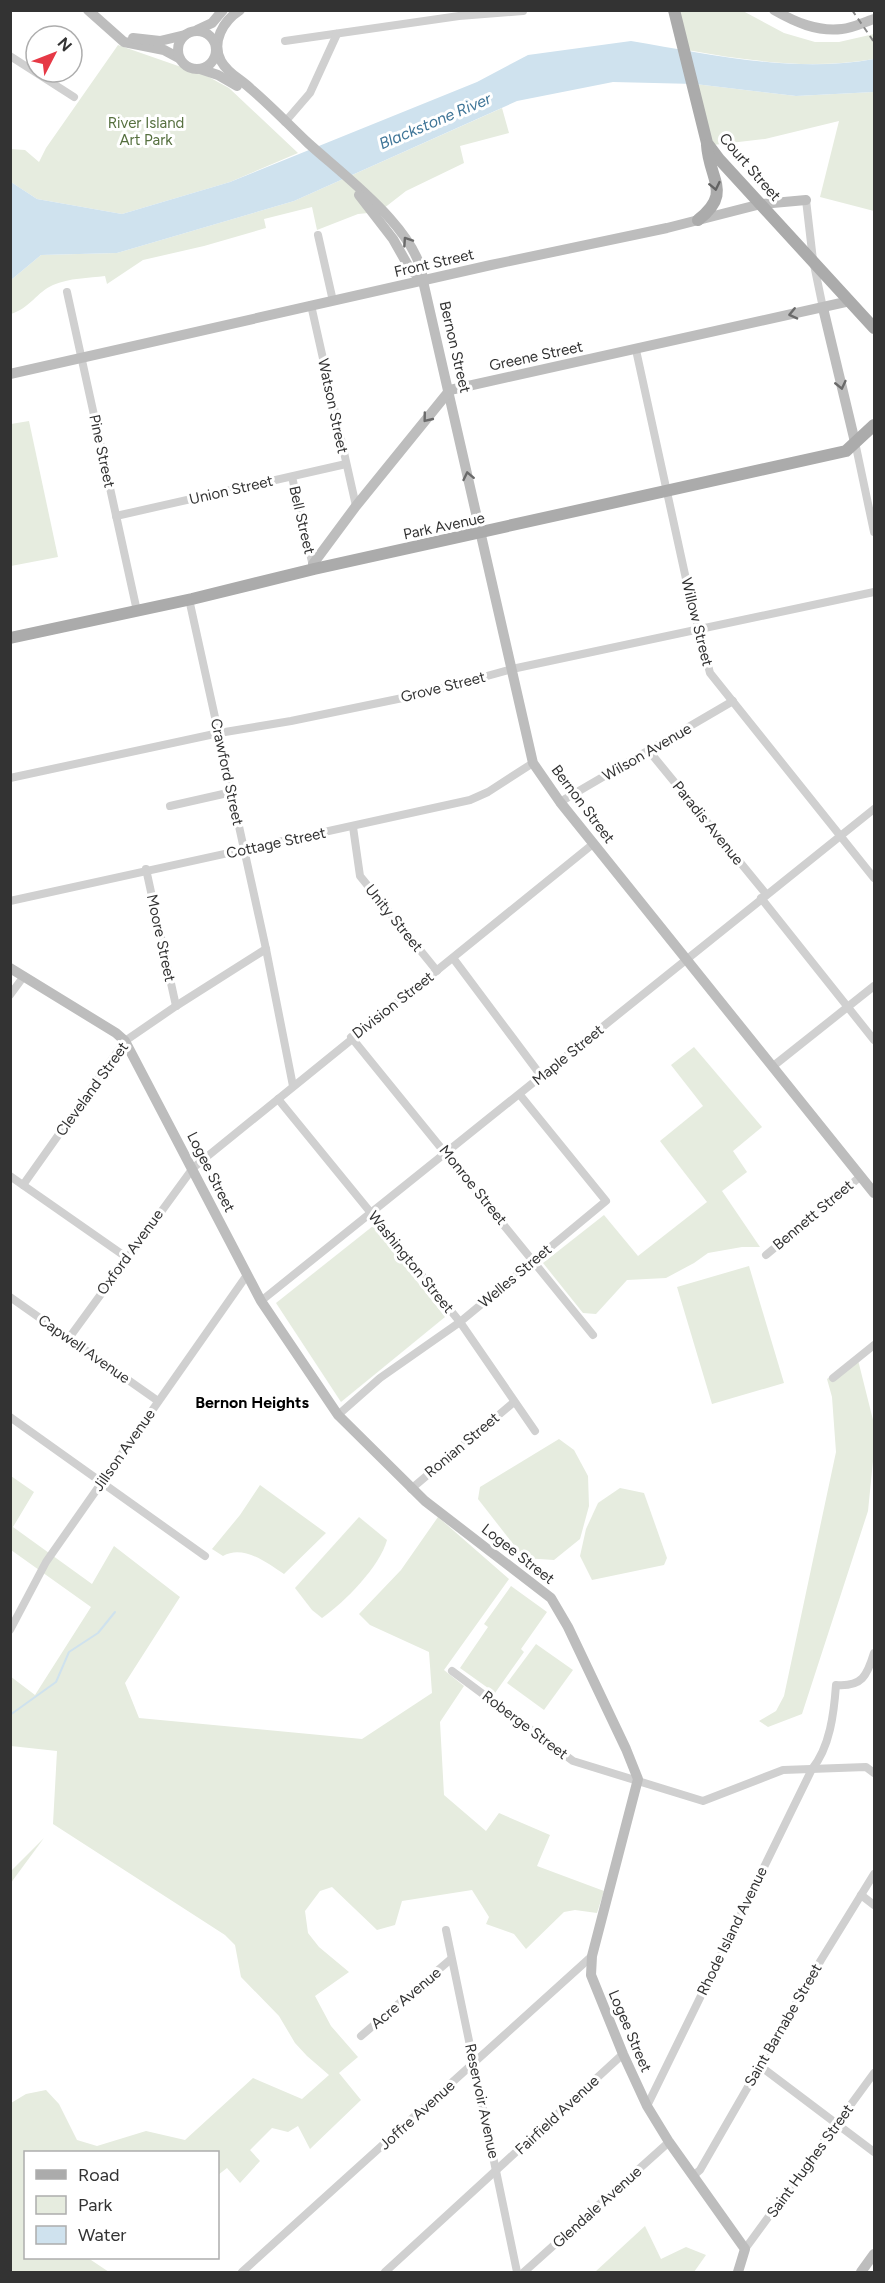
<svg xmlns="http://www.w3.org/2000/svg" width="885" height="2283" font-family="Figtree,sans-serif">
  <rect width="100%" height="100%" fill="#fff"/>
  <g fill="#e6ecdf">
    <path d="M677,11H743L784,33L815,42H839L874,34V59C813,70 748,61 687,50Z"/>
    <path d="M118,45L207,76L229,88L298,153L230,182L122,214L37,199L11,182L10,149L25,150L39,162L46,148Z"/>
    <path d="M695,84L796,96L874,92V211L820,197L839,121L765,139L713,145Z"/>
    <path d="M502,108L509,133L460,146L464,163L406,191L379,212L358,214L317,230L312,207L264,219L266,228L204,246L143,260L107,284L105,276C89,278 69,278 53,285C37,292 30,308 11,314V280L41,255L117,253L294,201Z"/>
    <path d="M29,421L58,557L11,566V424Z"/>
    <path d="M694,1047L762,1127L733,1151L747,1172L722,1191L760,1247H742L708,1253L694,1263L666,1278L627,1280L596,1314L583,1313L543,1263L604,1215L638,1256L707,1202L660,1141L703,1106L671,1065Z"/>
    <path d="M373,1226L445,1317L341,1402L276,1303Z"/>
    <path d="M749,1266L784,1383L712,1404L677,1287Z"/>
    <path d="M857,1356L874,1424V1451L868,1511L802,1714L768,1727L759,1721L776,1711L784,1696L836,1452L832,1397L827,1379Z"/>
    <path d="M559,1439L574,1450L588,1476L589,1506L580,1539L554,1560L524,1558L478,1499L480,1487Z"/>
    <path d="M11,1476L34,1492L13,1527L92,1584L114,1546L180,1597L125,1683L139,1718L362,1739L432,1693L429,1652L370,1625L359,1614L401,1570L438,1517L509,1579L444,1670L464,1686L440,1722L444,1795L486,1831L499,1813L550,1835L537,1866L604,1891L597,1913L575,1910L564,1912L526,1949L514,1934L486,1924L489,1917L472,1890L402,1901L395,1925L377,1930L332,1887L320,1891L305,1911L308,1933L319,1947L349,1972L315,1996L331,2026L358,2057L339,2073L361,2100L310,2149L298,2126L288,2132L272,2128L250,2150L260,2161L240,2183L227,2168L218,2175V2152H26V2258H88L109,2272H11V2103L26,2094L46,2090L59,2104L77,2140L97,2146L146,2131L185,2140L253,2078L302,2099L329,2075L307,2056L295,2043L279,2016L241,1977L235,1945L225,1935L53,1824L57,1751L11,1746L10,1676L35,1695L91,1607L11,1550Z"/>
    <path d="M260,1485L326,1533L284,1574C267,1563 243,1544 223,1556L212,1549L240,1515Z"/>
    <path d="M620,1488L644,1493L667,1558L664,1565L592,1580L580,1556L586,1529L598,1503Z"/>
    <path d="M359,1517L387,1540C380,1566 345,1602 322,1618L312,1610L295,1588Z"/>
    <path d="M511,1586L547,1612L521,1649L524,1652L495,1693L460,1668L488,1627L484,1624Z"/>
    <path d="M536,1644L573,1670L544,1710L507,1683Z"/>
    <path d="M44,1838L13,1880L11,1883V1871Z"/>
    <path d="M645,2226L661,2259L686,2247L706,2255L694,2272H595Z"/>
  </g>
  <path fill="#cfe2ee" d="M631,41C710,54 794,74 874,59V92L796,96L695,84L613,82L517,101L294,201L117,253L41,255L11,280V182L37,199L122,214L230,182L477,82L528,55Z"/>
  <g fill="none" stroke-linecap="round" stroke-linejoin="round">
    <path stroke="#cfe2ee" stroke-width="2" d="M10,1715L56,1682L69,1652L98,1633L115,1612"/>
    <g stroke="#d0d0d0" stroke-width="8">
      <path d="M285,41L459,16L523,11"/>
      <path d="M10,56L74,97"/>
      <path d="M285,122L310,93L337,34"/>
      <path d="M806,200L813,260L823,308"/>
      <path d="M318,235L333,301"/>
      <path d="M67,292L137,611"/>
      <path d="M311,305L356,506"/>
      <path d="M636,350L686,579L710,673L874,878"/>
      <path d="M855,442L874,532"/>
      <path d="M292,477L313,566"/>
      <path d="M116,516L346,464"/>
      <path d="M189,599L266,949L293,1086"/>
      <path d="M649,751L766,894"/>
      <path d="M10,778L219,733L291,721L422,694L512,669L874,592"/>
      <path d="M560,802L733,701"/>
      <path d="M170,806L232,792"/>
      <path d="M353,827L360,876L437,971"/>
      <path d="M146,869L176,1006"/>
      <path d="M761,898L874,1040"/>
      <path d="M10,901L470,800L488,792L533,763"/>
      <path d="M453,958L542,1077"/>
      <path d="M10,995L24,976"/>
      <path d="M351,1037L593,1335"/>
      <path d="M772,1067L874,986"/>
      <path d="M278,1099L460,1322L535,1431"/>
      <path d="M10,1176L126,1257"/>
      <path d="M23,1185L125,1041L176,1006L266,949"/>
      <path d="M766,1255L861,1176"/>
      <path d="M10,1297L158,1401"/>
      <path d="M261,1301L874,809"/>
      <path d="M69,1338L193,1168L593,844"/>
      <path d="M833,1378L874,1345"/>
      <path d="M338,1415L380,1378L460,1322L606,1201L520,1095"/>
      <path d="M10,1417L205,1556"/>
      <path d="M411,1489L514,1402"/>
      <path d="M10,1630L46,1562L247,1275"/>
      <path d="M452,1671L573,1761L703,1801L783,1770L866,1767L874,1773"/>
      <path d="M861,1895L874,1905"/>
      <path d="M446,1930L517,2272"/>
      <path d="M361,2036L451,1959"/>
      <path d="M760,2066L874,2152"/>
      <path d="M647,2106L812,1769C830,1747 834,1713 836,1685C862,1687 867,1676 874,1653"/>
      <path d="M693,2176L700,2170L821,1960L874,1874"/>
      <path d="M745,2249L874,2073"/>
      <path d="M242,2272L592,1956"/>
      <path d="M385,2272L623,2054"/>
      <path d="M524,2272L669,2142"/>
    </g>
    <g stroke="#bdbdbd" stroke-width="10">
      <path d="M88,10L124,42L164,50L179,58"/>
      <path d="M240,10C223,21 211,42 221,61C228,74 241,79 251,89C271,106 289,125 308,143C343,175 420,231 423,281L533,763L560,802L874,1193"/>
      <path d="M774,10C795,22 817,32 842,29C853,28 864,22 874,19"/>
      <path d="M197,30L212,23L223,10"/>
      <circle cx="197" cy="50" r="19"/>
      <path d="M133,38L160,41L185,35"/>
      <path d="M200,69L218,75L237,86"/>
      <path d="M359,195L393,239L410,269L423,281"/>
      <path d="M823,308L855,442"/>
      <path d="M10,374L491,265L667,228L761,204L806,200"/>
      <path d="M313,564L356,506L450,390L850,301"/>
      <path d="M10,968L116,1033L125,1041L261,1301L338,1415L425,1501L551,1598L568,1627L626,1749L638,1779L592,1956L591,1975L623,2054L647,2106L669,2142L745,2249L738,2272"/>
      <path d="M861,2272L874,2254"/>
    </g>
    <g stroke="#ababab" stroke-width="12">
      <path d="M674,10L707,143L719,159L874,328"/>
      <path d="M698,220C733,193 709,180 707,145"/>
      <path d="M10,638L192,599L314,569L846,451L874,425"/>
    </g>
    <path stroke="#888" stroke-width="2" stroke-dasharray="6 4.5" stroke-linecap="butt" d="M852,10L874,42"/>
  </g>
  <defs><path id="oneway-chevron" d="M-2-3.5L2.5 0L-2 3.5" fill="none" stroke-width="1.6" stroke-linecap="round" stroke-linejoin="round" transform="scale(1.5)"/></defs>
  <use stroke="#636363" href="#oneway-chevron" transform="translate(715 186) rotate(78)"/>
  <g stroke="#6a6a6a">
    <use href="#oneway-chevron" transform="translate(407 241) rotate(-124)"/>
    <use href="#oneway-chevron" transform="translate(793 314) rotate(167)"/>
    <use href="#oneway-chevron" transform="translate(841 385) rotate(77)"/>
    <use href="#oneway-chevron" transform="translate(427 418) rotate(129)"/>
    <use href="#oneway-chevron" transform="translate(468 476) rotate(-102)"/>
  </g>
  <g text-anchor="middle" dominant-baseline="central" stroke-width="6" stroke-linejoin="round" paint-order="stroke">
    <g font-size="15" fill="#56703f" stroke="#fff">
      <text x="146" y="123">River Island<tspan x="146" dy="17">Art Park</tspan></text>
    </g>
    <g font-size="15" fill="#333" stroke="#fff">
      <text transform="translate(750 167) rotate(49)">Court Street</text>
      <text transform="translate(434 263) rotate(-13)">Front Street</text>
      <text transform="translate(455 347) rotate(77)">Bernon Street</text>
      <text transform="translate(536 356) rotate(-12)">Greene Street</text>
      <text transform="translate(333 406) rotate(78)">Watson Street</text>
      <text transform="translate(102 451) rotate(78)">Pine Street</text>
      <text transform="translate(231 490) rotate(-13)">Union Street</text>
      <text transform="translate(302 520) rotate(77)">Bell Street</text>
      <text transform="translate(444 526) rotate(-12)">Park Avenue</text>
      <text transform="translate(697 622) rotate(76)">Willow Street</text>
      <text transform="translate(443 687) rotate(-14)">Grove Street</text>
      <text transform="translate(647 752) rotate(-30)">Wilson Avenue</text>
      <text transform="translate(227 772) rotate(78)">Crawford Street</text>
      <text transform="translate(583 804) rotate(53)">Bernon Street</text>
      <text transform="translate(708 823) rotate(51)">Paradis Avenue</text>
      <text transform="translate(276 843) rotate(-12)">Cottage Street</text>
      <text transform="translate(394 918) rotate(51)">Unity Street</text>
      <text transform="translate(161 938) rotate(78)">Moore Street</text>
      <text transform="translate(393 1005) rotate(-38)">Division Street</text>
      <text transform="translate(568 1055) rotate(-39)">Maple Street</text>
      <text transform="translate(92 1089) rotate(-54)">Cleveland Street</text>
      <text transform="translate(211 1172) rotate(63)">Logee Street</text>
      <text transform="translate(473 1185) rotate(51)">Monroe Street</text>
      <text transform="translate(813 1215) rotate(-40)">Bennett Street</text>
      <text transform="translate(130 1252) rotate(-54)">Oxford Avenue</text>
      <text transform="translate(411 1262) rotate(51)">Washington Street</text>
      <text transform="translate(515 1276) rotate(-40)">Welles Street</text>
      <text transform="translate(84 1349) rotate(35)">Capwell Avenue</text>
      <text transform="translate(462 1445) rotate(-40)">Ronian Street</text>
      <text transform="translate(124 1450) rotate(-55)">Jillson Avenue</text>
      <text transform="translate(518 1554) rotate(38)">Logee Street</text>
      <text transform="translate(525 1725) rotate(37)">Roberge Street</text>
      <text transform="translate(732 1931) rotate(-64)">Rhode Island Avenue</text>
      <text transform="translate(406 1998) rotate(-40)">Acre Avenue</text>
      <text transform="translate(783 2025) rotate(-60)">Saint Barnabe Street</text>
      <text transform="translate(630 2031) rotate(67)">Logee Street</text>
      <text transform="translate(482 2101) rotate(78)">Reservoir Avenue</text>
      <text transform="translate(417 2115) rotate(-42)">Joffre Avenue</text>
      <text transform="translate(557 2115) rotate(-43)">Fairfield Avenue</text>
      <text transform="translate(810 2161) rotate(-54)">Saint Hughes Street</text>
      <text transform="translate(597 2207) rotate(-42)">Glendale Avenue</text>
    </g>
    <g font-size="16" font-style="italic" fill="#3f7597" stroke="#fff">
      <text transform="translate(435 121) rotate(-23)">Blackstone River</text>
    </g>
    <g font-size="16" font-weight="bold" fill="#000" stroke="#fff">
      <text x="252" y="1402">Bernon Heights</text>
    </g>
  </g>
  <rect width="885" height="2283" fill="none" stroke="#333333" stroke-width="24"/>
  <rect x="24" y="2151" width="195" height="108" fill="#ffffff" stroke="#adadad" stroke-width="1.5"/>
  <rect x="36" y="2170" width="30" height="9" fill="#ababab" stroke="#adadad" stroke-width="1.5"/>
  <text x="78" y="2181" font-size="18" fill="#333333">Road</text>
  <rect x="36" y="2196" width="30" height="18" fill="#e6ecdf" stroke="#adadad" stroke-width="1.5"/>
  <text x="78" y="2211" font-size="18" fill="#333333">Park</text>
  <rect x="36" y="2226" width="30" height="18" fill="#cfe2ee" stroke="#adadad" stroke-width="1.5"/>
  <text x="78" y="2241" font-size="18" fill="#333333">Water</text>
  <g transform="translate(54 54) rotate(48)"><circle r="28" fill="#ffffff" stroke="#adadad" stroke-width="1.5"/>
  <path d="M0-4.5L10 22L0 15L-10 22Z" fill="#e63946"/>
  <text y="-9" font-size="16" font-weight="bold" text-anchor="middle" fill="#333333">N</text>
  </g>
</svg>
